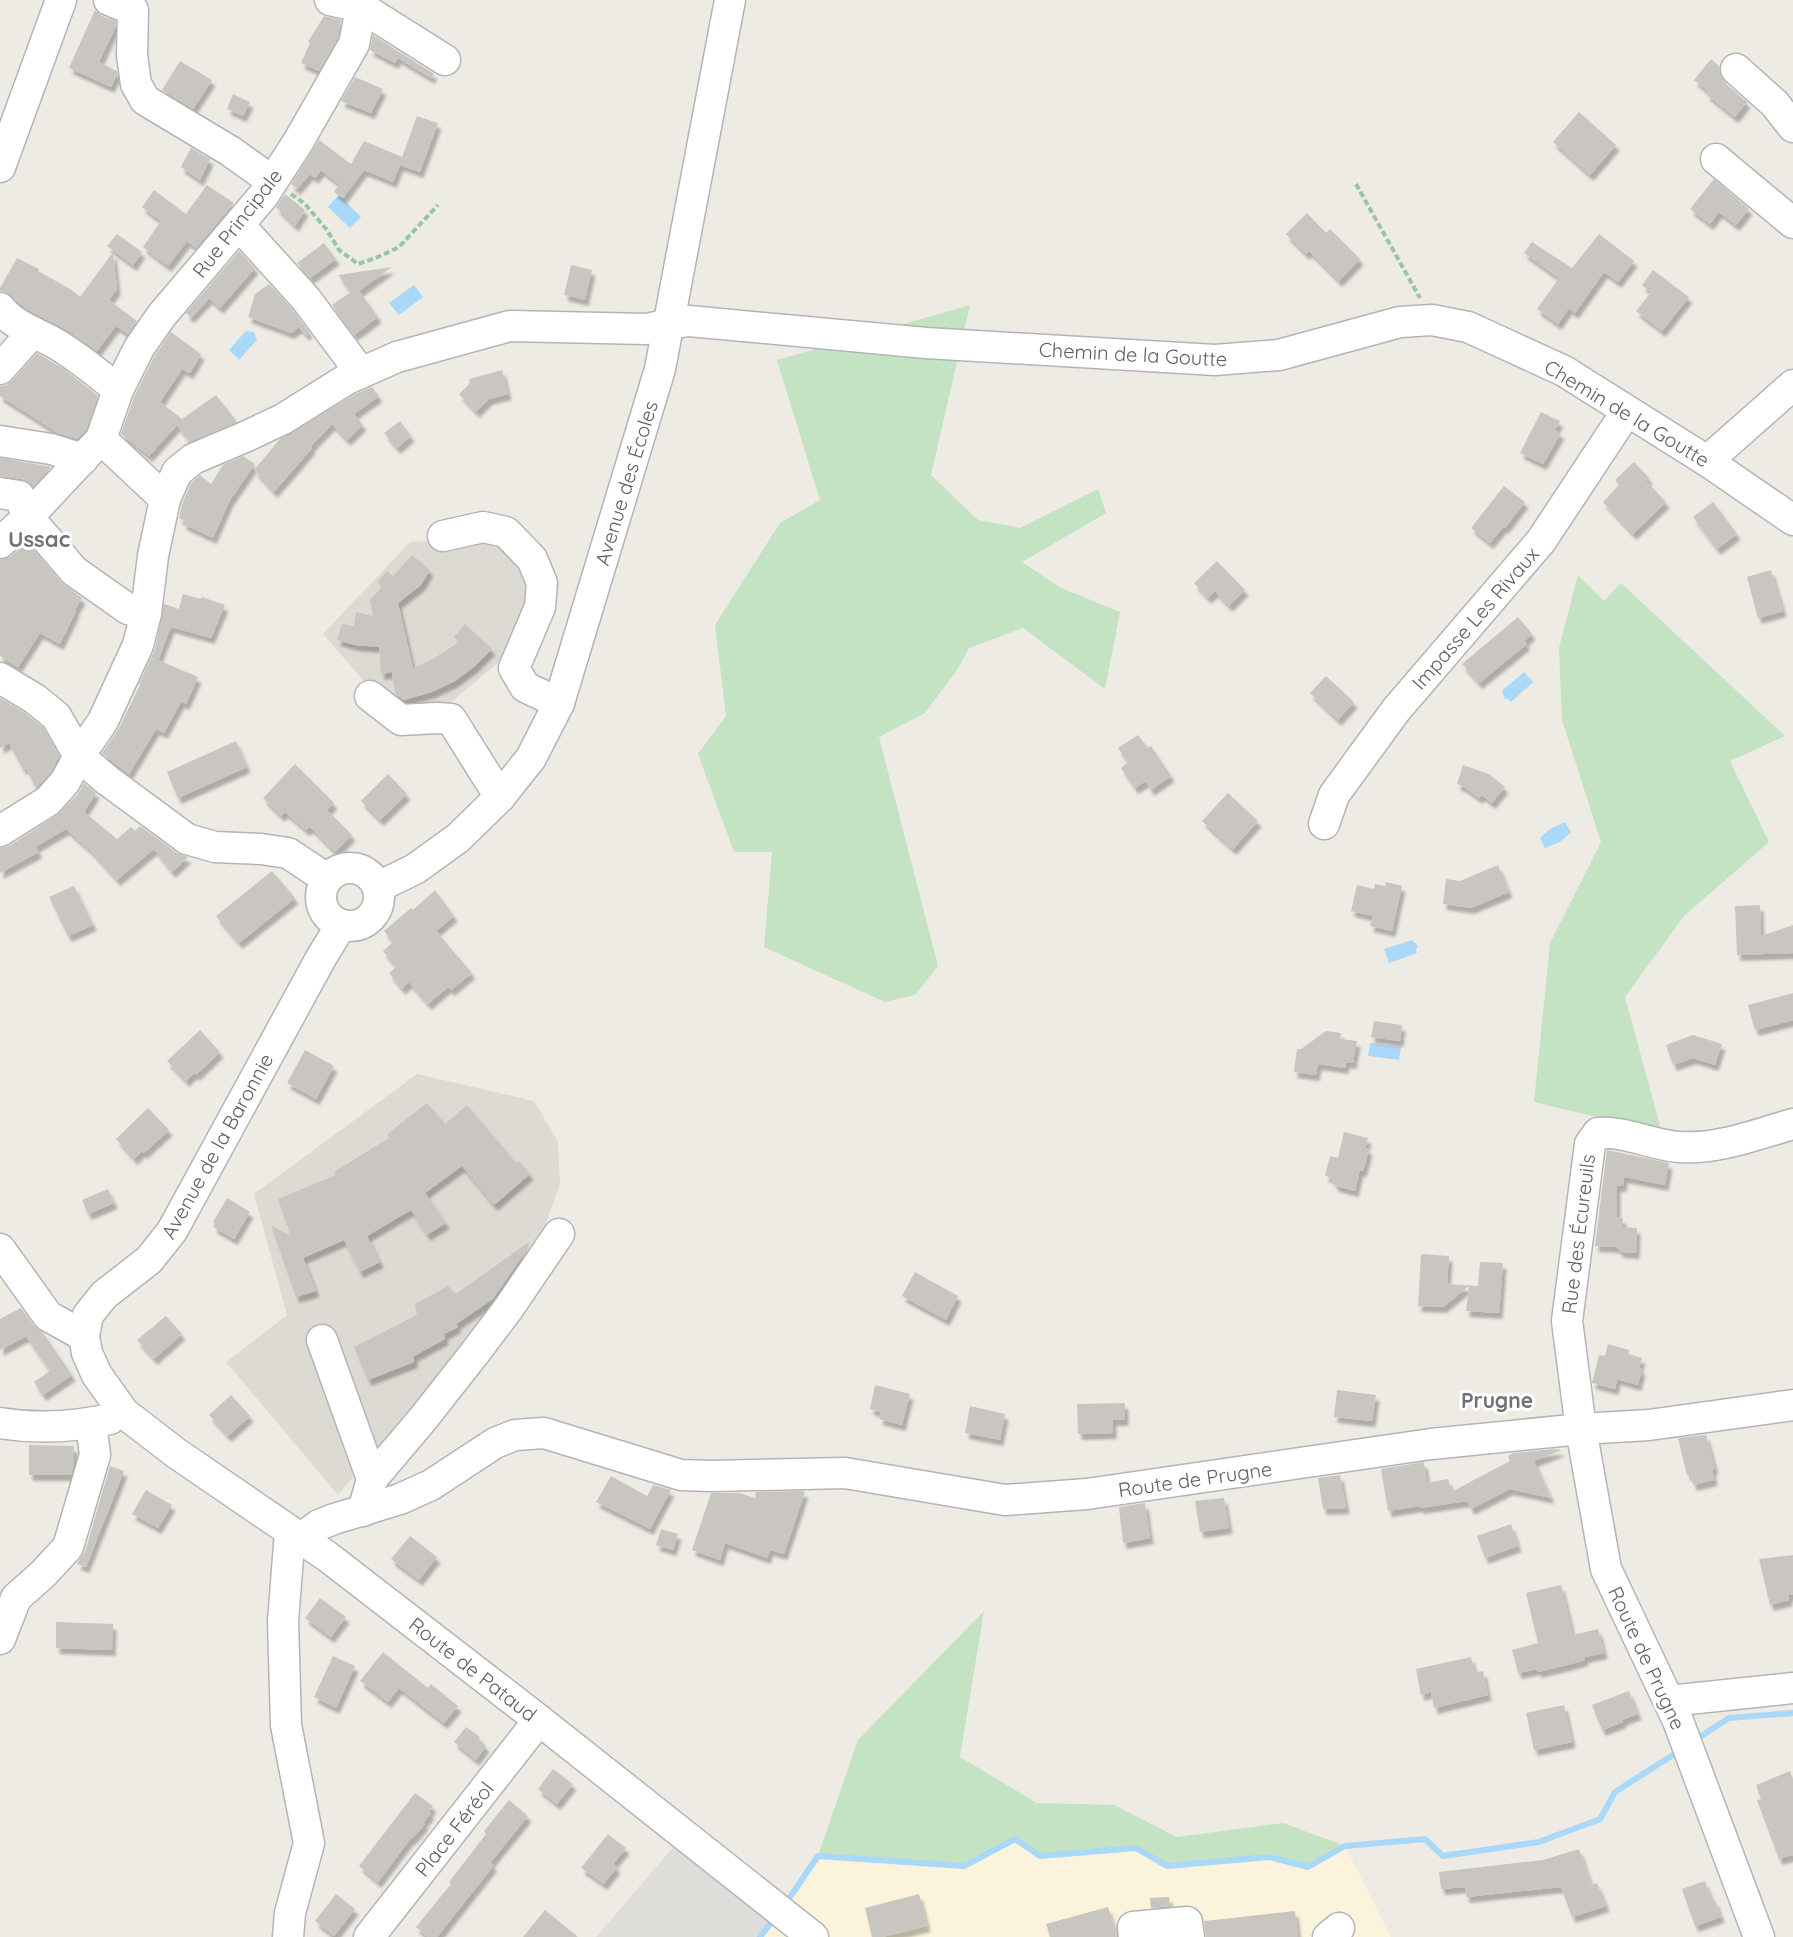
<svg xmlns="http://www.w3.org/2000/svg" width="1793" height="1937" font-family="Quicksand,sans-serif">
  <defs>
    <filter id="shadow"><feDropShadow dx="3.5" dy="6" stdDeviation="1.5" flood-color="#0004"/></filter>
  </defs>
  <rect width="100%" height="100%" fill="#edebe4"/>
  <path fill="#fbf3dc" d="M1015,1839L1040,1856L1136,1848L1167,1866L1269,1857L1308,1867L1345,1846L1391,1937H760L818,1856L964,1866Z"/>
  <path fill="#dfddd9" d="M692,1825L789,1899L760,1937H596Z"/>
  <g fill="#dddad3">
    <path d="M493,538L535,585L512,651L449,704L408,716L377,696L323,634L410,542Z"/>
    <path d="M417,1074L534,1101L558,1142L560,1184L531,1264L338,1495L226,1362L287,1315L254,1194Z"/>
  </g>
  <g fill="#c3e3c3">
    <path d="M970,305L931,475L978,520L1020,528L1098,489L1106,513L1022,562L1061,588L1120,612L1105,689L1023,628L969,648L957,670L925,713L879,737L938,966L915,995L885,1002L764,947L772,852H734L698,754L726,716L715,625L780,523L820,500L777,360Z"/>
    <path d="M1578,575L1604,601L1621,583L1785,736L1730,761L1769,842L1684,916L1625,997L1662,1133L1534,1102L1550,943L1601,842L1562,720L1559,648Z"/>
    <path d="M984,1611L960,1757L1037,1803L1114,1805L1177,1837L1283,1823L1345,1846L1308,1867L1269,1857L1167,1866L1136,1848L1040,1856L1015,1839L964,1866L818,1856L858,1740Z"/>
  </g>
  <g fill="#aad8f8">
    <path d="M339,195L361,217L350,228L328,207Z"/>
    <path d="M414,285L423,297L399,315L389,303Z"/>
    <path d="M246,331L254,332L257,340L239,360L229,350Z"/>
    <path d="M1524,672L1533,682L1511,702L1508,699H1505L1502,691Z"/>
    <path d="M1565,822L1571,832L1560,842L1545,848L1540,838L1550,829Z"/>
    <path d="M1412,940L1418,946L1416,950L1417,953L1389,963L1384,949Z"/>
    <path d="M1370,1043L1401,1047L1399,1060L1368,1056Z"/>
  </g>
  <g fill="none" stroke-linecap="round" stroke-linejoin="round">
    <g stroke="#aad8f8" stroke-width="6">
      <path d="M1695,1740L1729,1718L1793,1713"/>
      <path d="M786,1903L818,1856L964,1866L1015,1839L1040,1856L1136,1848L1167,1866L1269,1857L1308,1867L1345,1846L1425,1839L1443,1856L1539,1842L1600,1819L1615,1792L1679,1751"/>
      <path d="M760,1937L776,1916"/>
    </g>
  </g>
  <g fill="#c9c6c2" filter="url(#shadow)">
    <path d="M95,10L102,16L116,21L115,28L99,62L117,71V75L111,87L69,68Z"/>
    <path d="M324,16L341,20L338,38L319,71L301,63L310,43L308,42Z"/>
    <path d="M373,35L434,74L431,78L398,58L395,63L370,50Z"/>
    <path d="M1711,59L1719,66L1720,75L1724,82L1747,102L1735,117L1706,94L1709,92L1694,80Z"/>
    <path d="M180,61L212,80L193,109L162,90Z"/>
    <path d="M355,77L383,89L371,113L341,101Z"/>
    <path d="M233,94L250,102L243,116L227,109Z"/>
    <path d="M1579,112L1616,145L1590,175L1553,142Z"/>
    <path d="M417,116L438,123L420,172L400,165L393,182L364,170L343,198L334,192L339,184L321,170L315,178L310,174L297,189L291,184L319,140L351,164L364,141L402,157Z"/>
    <path d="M191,148L210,159L200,180L181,167Z"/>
    <path d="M1714,179L1749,209L1736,225L1719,212L1710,224L1690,209Z"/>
    <path d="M207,185L234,203L196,248L187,241L168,266L143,247L161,221L142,207L154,190L186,214Z"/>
    <path d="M285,194L305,210L295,226L276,207Z"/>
    <path d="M1307,213L1326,233L1330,229L1360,259L1339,281L1309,251L1306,254L1286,234Z"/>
    <path d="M117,234L142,252L133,265L107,246Z"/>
    <path d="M1599,234L1634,261L1618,282L1604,272L1575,313L1569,308L1558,324L1537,309L1559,278L1524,253L1532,242L1572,268Z"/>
    <path d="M324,243L336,259L310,278L297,263Z"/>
    <path d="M239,251L255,268L220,308L209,298L191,317L186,313Z"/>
    <path d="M113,252L117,289L109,300L137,321L128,334L116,326L97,351L67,330L28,310L6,292L0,291V288L17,258L39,269L38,271L72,290L80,297Z"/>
    <path d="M571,265L592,270L585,300L564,295Z"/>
    <path d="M392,267L359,291L378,317L354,335L332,305L351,292L338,275Z"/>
    <path d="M1653,270L1689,297L1662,331L1636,311L1651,292L1642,285Z"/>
    <path d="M269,284L293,310L309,332L306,335L299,327L291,333L248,317L255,294Z"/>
    <path d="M171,332L201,354L190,373L182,369L160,402L182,419L216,395L237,422L190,442L177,425L149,456L121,434L134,397L154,357Z"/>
    <path d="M37,353L64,369L98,396L86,430L77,439L58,433L0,396V386L6,385L12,381Z"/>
    <path d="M502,370L508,394L489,399L476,412L459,394L470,383L469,379Z"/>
    <path d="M372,387L379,396L354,414L363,425L347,440L332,424L311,446L312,448L274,492L254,470L279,440L355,394Z"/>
    <path d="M1541,412L1560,421L1555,430L1561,433L1543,464L1520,453Z"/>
    <path d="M400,421L411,436L397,448L384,433Z"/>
    <path d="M243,456L255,464L230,500L213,538L183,524L184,520L179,518L182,504L191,483L200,475L211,484L223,465Z"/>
    <path d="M0,458L47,466L51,467L33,487L22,479L0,476Z"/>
    <path d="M1634,462L1649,478L1646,481L1666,502L1633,534L1603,502L1619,485L1615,480Z"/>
    <path d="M1504,486L1525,502L1505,528L1503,527L1490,543L1471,528Z"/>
    <path d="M1713,502L1737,534L1717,549L1693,517Z"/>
    <path d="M25,543L29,544L61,582L82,598L75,610L76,611L60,644L40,633L18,667L0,656V560L11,556Z"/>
    <path d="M412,555L430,570L421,585L398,603L413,668L431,660L459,642L454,637L465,624L492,649L475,666L455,681L432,692L404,700L395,693L392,672L381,674L379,647L355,645L337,640L342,624L354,626L356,612L373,616L370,600L382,587L377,582L387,571L393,576Z"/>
    <path d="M1217,561L1245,590L1229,606L1215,591L1208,598L1194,583Z"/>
    <path d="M1771,570L1783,611L1758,618L1747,577Z"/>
    <path d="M183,594L201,599L202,597L225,605L211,638L171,627L158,660L198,677L186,704L181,702L164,733L156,729L129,774L102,753L119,728L140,685L139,684L155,649L164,604L179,609Z"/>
    <path d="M1518,617L1532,634L1524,641L1527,644L1479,683L1462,664Z"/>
    <path d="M1326,676L1354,702L1338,720L1310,693Z"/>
    <path d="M0,698L25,713L43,727L59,756L51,772L36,788L26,768L23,769L9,743L0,748Z"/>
    <path d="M1138,735L1148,748L1151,746L1171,776L1151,790L1146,781L1135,788L1121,768L1128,762L1118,748Z"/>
    <path d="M236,741L247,767L178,798L167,772Z"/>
    <path d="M295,764L334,803L327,810L352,835L335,852L310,827L306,830L285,812L281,816L263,798Z"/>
    <path d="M1463,765L1489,774L1505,787L1492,803L1482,795L1479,798L1464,787L1457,784Z"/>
    <path d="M388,774L407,794L380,820L361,801Z"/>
    <path d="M84,783L96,793L84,812L117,839L131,827L135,831L140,826L177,853L188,857L172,872L154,849L117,880L91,851L66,829L35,847L39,852L0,873V848L9,846L57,815L78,794Z"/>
    <path d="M1228,793L1258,821L1233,849L1202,821Z"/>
    <path d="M1498,865L1509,892L1471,908L1443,904L1446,879L1460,881Z"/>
    <path d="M272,871L295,898L239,943L216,916Z"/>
    <path d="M1386,882L1402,886L1392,931L1370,926L1373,916L1351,911L1357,885L1374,889L1375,884L1385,886Z"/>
    <path d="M74,886L93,925L68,936L49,897Z"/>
    <path d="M435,890L454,916L436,931L472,973L451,990L448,987L428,1004L409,982L402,989L389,973L396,967L383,951L393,942L384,931L411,908L413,910Z"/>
    <path d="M1760,905L1761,936L1793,925V953L1737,955L1735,906Z"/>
    <path d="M1793,993V1020L1755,1030L1748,1005Z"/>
    <path d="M1374,1021L1402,1025L1400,1041L1371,1037Z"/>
    <path d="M200,1030L220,1052L196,1075L194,1073L186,1081L167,1061Z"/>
    <path d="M1326,1031L1341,1033L1340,1039L1357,1041L1353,1063L1346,1062L1345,1068L1318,1064L1316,1075L1294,1072L1297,1049H1301Z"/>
    <path d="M1693,1035L1722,1044L1715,1065L1693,1058L1673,1065L1666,1045Z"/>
    <path d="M305,1050L334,1066L316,1099L287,1083Z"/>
    <path d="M427,1103L445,1124L467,1105L516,1163L519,1161L530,1174L494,1205L462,1166L425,1193L446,1223L427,1235L411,1210L367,1236L380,1262L360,1272L344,1240L303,1258L316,1291L296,1297L271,1225L291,1236L278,1199L336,1175L334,1172L389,1138L387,1134Z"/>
    <path d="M148,1108L169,1130L144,1153L142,1151L134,1159L116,1139Z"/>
    <path d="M1344,1132L1368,1138L1365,1148L1369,1149L1366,1161L1363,1171L1360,1170L1355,1191L1336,1186L1330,1177L1325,1176L1330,1156L1338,1158Z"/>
    <path d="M1607,1150L1669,1163L1665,1185L1624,1177L1623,1186H1617V1217L1623,1218L1622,1227L1637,1228L1636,1253L1621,1252L1616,1247L1595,1246Z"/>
    <path d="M108,1189L114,1203L88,1214L82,1200Z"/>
    <path d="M227,1198L250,1212L234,1239L213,1227L215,1223L213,1222Z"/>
    <path d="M529,1242L528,1248L493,1299L456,1324L458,1327L444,1334L445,1339L414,1356V1362L368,1380L354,1347L417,1315L415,1304L448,1286L456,1294Z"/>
    <path d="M1421,1254L1449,1256L1447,1284L1478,1286L1480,1262L1503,1263L1499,1313L1466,1311L1469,1286L1443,1307L1418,1306Z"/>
    <path d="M915,1272L958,1296L946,1320L902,1296Z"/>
    <path d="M21,1308L34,1326L43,1333L72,1375L43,1395L34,1382L50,1371L26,1336L0,1350V1319Z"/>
    <path d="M166,1316L182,1334L154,1359L137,1340Z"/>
    <path d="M1608,1344L1629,1350L1628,1354L1642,1358L1639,1368L1642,1369L1638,1385L1617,1379L1615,1389L1592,1383L1599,1355L1605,1356Z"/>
    <path d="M875,1385L910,1394L902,1425L879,1419L881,1412L870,1409Z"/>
    <path d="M1337,1390L1376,1395L1372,1421L1334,1417Z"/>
    <path d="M231,1395L250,1416L228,1436L209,1415Z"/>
    <path d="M1125,1403V1420H1113V1433L1078,1434L1077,1404Z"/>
    <path d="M970,1406L1005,1414L1000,1440L965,1433Z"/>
    <path d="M1706,1435L1715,1469H1712L1714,1480L1693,1485L1691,1475H1687L1678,1438Z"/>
    <path d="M29,1445L74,1446L73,1467L71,1475H29Z"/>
    <path d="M1554,1449L1562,1450L1534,1461L1551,1498L1510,1489L1471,1509L1467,1501L1420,1508V1506L1388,1511L1381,1469L1424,1462L1427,1483L1448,1479L1451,1492L1510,1461L1508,1456L1513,1453Z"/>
    <path d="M110,1466L124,1471L86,1567L77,1564L78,1562L85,1552Z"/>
    <path d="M1340,1475L1346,1508L1323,1509L1318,1478Z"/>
    <path d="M611,1476L647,1496L653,1485L671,1490L650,1529L596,1502Z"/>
    <path d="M146,1490L172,1505L158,1528L132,1514Z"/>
    <path d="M801,1491L805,1492L784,1554L770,1550L767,1558L725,1543L720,1560L692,1550L711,1493H740L755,1498L756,1492Z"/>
    <path d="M1224,1498L1229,1528L1200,1532L1195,1501Z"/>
    <path d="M1145,1503L1150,1538L1123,1543L1119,1507Z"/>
    <path d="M1511,1524L1518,1546L1485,1558L1477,1536Z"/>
    <path d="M661,1529L678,1534L673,1550L656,1545Z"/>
    <path d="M410,1536L437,1557L419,1580L391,1559Z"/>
    <path d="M1793,1555V1594L1789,1595V1600L1770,1605L1759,1559Z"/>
    <path d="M1561,1585L1573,1635L1598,1629L1604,1653L1585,1657V1660L1571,1664L1538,1672L1537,1669L1518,1673L1512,1650L1538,1643L1526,1593Z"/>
    <path d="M320,1598L346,1617L331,1637L305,1618Z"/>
    <path d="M56,1622L113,1624L112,1650L56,1648Z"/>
    <path d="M383,1652L428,1688L431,1684L458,1706L444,1723L399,1688L388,1702L360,1681Z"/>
    <path d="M333,1656L355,1666L336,1708L314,1697Z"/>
    <path d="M1471,1657L1475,1673L1483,1671L1488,1695L1434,1708L1431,1692L1421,1695L1416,1669Z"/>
    <path d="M1629,1691L1638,1714L1622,1720L1623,1722L1602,1730L1592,1705Z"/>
    <path d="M1564,1705L1572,1742L1534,1750L1526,1713Z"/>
    <path d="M466,1727L480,1737L478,1739L486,1746L476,1760L454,1742Z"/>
    <path d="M553,1769L573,1784L557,1804L538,1789Z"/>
    <path d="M1790,1771L1793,1780V1855L1779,1859L1757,1800L1761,1799L1756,1785Z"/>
    <path d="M415,1793L433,1806L429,1811L431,1813L423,1823L425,1824L412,1839L411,1838L378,1882L359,1866Z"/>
    <path d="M509,1800L528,1816L490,1863L494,1865L437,1937H428L416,1927L451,1884L449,1882L486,1834L484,1831Z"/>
    <path d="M608,1834L626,1848L613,1864L617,1867L604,1884L581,1868Z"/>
    <path d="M1579,1849L1591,1885L1597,1883L1606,1906L1572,1917L1561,1887L1466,1897L1465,1887L1441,1889L1439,1872L1543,1860Z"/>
    <path d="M1705,1881L1712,1902L1715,1900L1721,1917L1695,1926L1682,1889Z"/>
    <path d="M336,1894L355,1909L334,1936L315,1921Z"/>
    <path d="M919,1894L927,1926L882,1937H872L865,1908Z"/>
    <path d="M1169,1897L1170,1906L1151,1908L1150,1898Z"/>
    <path d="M1108,1907L1117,1937H1050L1046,1924Z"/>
    <path d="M545,1910L578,1937H523Z"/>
    <path d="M1295,1911L1298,1937H1206L1204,1921Z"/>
  </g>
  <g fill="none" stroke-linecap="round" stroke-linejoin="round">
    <g stroke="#b2b5b8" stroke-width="33">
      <g id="minor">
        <path d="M109,0L133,10L132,55L136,84L145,100L230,151L272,181"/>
        <path d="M330,0L361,7L445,60"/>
        <path d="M1736,69L1775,104L1793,127"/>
        <path d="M1716,159L1793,223"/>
        <path d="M0,167L61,0"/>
        <path d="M239,225L306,299L361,373"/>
        <path d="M0,308C13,326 40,334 58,345C79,358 99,374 118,390"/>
        <path d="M0,369L33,332"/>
        <path d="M101,439L165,499"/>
        <path d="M0,441L51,449L83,459"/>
        <path d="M1707,461L1793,385"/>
        <path d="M0,493L19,496L28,517L74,571L128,609L146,613"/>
        <path d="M443,536L483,527L506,532L532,559L542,583L540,607L514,668L525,687L559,703"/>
        <path d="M0,543L28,517L101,439L118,390L139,348L162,315L263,196L298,142L354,44L363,0"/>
        <path d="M0,678L35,699L56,716L79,756L103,721L138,645L146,613L153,556L165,499L177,472L193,459L247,436L283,419L347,379L397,357L510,326L647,329L668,324L689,321L926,343L1215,360L1279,355L1400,322L1432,320L1468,327L1564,371L1707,461L1793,520"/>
        <path d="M370,696L401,720L437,718L451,719L500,797"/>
        <path d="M1324,824L1334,795L1396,710L1541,541L1627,411"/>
        <path d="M0,831L48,801L65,782L79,756L107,780L187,839L215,847L261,849L288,853L327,879"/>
        <circle cx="350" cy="897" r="29"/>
        <path d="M378,887L415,869L458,838L500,797L531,758L559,703L660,369L730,0"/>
        <path d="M341,925L321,958L172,1231L149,1260L104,1295L88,1315L84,1336L87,1353L97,1375L124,1413L176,1453L328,1557L539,1720L813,1937"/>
        <path d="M0,1249L48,1316L84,1336"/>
        <path d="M322,1340L372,1479"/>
        <path d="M0,1423C36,1429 74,1427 110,1419"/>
        <path d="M363,1511L372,1479L422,1420L474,1354L508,1309L559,1234"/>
        <path d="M300,1539L319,1525L334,1519L400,1499L431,1485L495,1443L515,1435L544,1433L681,1475L712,1476L845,1473L1005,1500L1087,1494L1431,1444L1581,1429L1649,1425L1793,1405"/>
        <path d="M0,1639L16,1598L43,1574L68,1547L95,1455L91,1423"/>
        <path d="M1669,1701L1793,1688"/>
        <path d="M288,1937L290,1913L309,1843L286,1725L283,1621L290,1532"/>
        <path d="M369,1937L539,1720"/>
        <path d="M1134,1937L1133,1927L1187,1922L1189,1937"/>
        <path d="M1328,1937L1339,1928"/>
        <path d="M1759,1937L1678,1721L1606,1569L1581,1429L1567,1321L1590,1144L1598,1133C1626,1131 1651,1145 1679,1147C1717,1150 1757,1134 1793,1124"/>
      </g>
    </g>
    <g stroke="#9cc4a7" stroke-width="4" stroke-dasharray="6 3" stroke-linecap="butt">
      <path d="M1356,184L1420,298"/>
      <path d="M291,194L305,204L327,230L339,250L358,264L378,257L399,247L438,205"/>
    </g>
    <use href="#minor" stroke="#fff" stroke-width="30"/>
  </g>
  <g text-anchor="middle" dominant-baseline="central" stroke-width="6" stroke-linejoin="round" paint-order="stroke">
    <g font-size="20" fill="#5c6064" stroke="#fff">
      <text transform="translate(237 223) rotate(-52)">Rue Principale</text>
      <text transform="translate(1133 354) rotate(3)">Chemin de la Goutte</text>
      <text transform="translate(1627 413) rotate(31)">Chemin de la Goutte</text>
      <text transform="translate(626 483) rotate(-73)">Avenue des Écoles</text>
      <text transform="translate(1475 618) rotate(-49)">Impasse Les Rivaux</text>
      <text transform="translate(217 1146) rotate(-61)">Avenue de la Baronnie</text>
      <text transform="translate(1578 1234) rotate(-83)">Rue des Écureuils</text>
      <text transform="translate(1195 1479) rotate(-8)">Route de Prugne</text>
      <text transform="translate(1647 1658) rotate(65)">Route de Prugne</text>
      <text transform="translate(473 1669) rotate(38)">Route de Pataud</text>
      <text transform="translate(454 1829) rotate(-52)">Place Féréol</text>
    </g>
    <g font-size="21" font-weight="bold" fill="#6d7276" stroke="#fff">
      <text x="1497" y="1400">Prugne</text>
    </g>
    <g font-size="22" font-weight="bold" fill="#6d7276" stroke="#fff">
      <text x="39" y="539">Ussac</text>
    </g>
  </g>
</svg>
